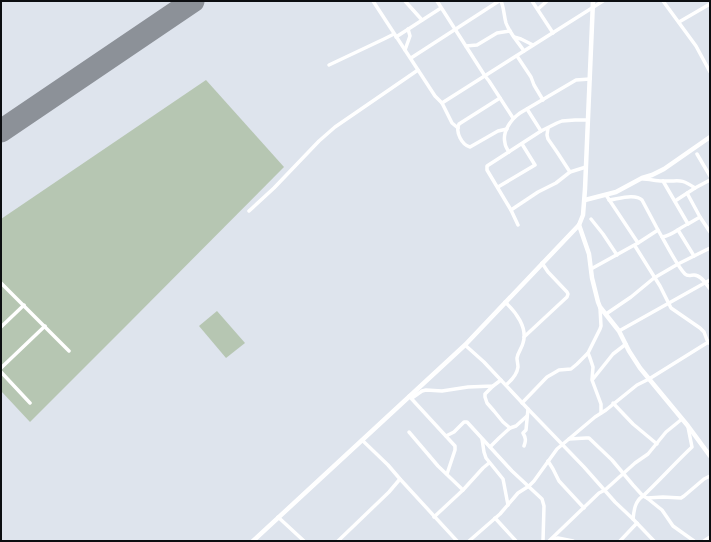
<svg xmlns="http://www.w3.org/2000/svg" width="711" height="542" font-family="'Fira Sans Condensed',sans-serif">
  <rect width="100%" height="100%" fill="#dee4ed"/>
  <g fill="#b6c6b2">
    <path d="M206,80L284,167L126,326L30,422L1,391V219Z"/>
    <path d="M217,311L245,343L226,358L199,326Z"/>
  </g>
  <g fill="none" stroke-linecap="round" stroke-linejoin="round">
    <path stroke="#8c9198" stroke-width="23" d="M1,131L193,1"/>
    <g stroke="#fff" stroke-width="3.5">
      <path d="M373,1L435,96L442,103L452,123L458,128"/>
      <path d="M405,1L422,20"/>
      <path d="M437,1L485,76L489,81L513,118"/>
      <path d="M501,1C504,8 504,16 506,23C510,34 518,42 524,51"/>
      <path d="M532,1L553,33"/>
      <path d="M663,1L696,46L710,72"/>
      <path d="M538,9L547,1"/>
      <path d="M679,22L710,4"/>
      <path d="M396,37L441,8"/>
      <path d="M514,37L521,39L533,45"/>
      <path d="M466,46L477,45L497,33L510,31"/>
      <path d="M405,50L410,36L408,29"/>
      <path d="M517,56L531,77L534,85L543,100"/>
      <path d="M411,58L499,1"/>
      <path d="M329,65L384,39L394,34"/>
      <path d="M500,98L459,124C455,132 462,145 470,147L498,131L507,129"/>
      <path d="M442,103L603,1"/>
      <path d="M527,109L541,131"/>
      <path d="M548,128L547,135L548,139L557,152L570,172"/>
      <path d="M509,152C507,149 505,146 505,143C502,132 511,119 520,113L576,80L590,79"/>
      <path d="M697,154L710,176"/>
      <path d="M643,179C649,179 656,181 662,181C679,182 679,177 695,188"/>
      <path d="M663,181L688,224L700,217L710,232"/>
      <path d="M498,187L535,165L522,144"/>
      <path d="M687,193L700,217"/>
      <path d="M609,200C618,199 635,193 642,200L658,230"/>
      <path d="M675,201L695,188L710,180"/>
      <path d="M511,210L538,192L556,183L570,172L586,167"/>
      <path d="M249,211L274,188L319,141L335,127L418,70"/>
      <path d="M591,219L603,234L617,255"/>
      <path d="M518,225L511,210L487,170V166L541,131L557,123L562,121L575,120H588"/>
      <path d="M678,230L694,256"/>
      <path d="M662,237C667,246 678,267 685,274C688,277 691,275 694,275C701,275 706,284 710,289"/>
      <path d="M638,243L658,230L662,237C672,236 679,228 688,224"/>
      <path d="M635,246L660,286L671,308L700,328L704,332L707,340L709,343"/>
      <path d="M591,269L638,243L606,195"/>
      <path d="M1,283L69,351"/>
      <path d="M505,302C516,312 528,328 523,343C522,348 518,352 517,358C517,361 518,364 518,367C517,375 512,380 506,385"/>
      <path d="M606,314L631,297L654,278L678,264L710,248"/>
      <path d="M1,327L24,305"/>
      <path d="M619,331L710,280"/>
      <path d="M524,337L567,297L568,294L567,292L548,272L542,263"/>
      <path d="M465,345L484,362L528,409L526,430L523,433C526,438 526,441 524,446"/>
      <path d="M588,353L590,358L593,367L592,380L601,404V413"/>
      <path d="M1,368L45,326"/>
      <path d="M1,372L30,403"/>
      <path d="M593,379L613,354L626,344"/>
      <path d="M493,386L485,394V397L487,403L494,411L503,422L510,428L516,426L527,416"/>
      <path d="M409,396L455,446V450L447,474"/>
      <path d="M412,398L422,391L426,390L442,391L468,387L493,386L501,380"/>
      <path d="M522,403L547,377L554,373L559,370L571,369L577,364L588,353L600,329L601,326L600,308"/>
      <path d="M613,403L633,424L657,444"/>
      <path d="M528,409L584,467L615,502L633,519L654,541"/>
      <path d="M688,427L692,447C675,463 660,480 643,496L647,498L663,497L681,498L684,496L704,479L710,476"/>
      <path d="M409,432L438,466L463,490"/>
      <path d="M446,436L454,432L464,422H467L512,471L542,499L544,506L543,541"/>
      <path d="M482,439L484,452L486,458L503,479L504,484L508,505"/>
      <path d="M569,439L586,438H589L612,460L633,485L643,496C635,501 634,510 633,519"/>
      <path d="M362,440L388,465L400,479L457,541"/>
      <path d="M490,447L499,438L510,428"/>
      <path d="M548,461L553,469L559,481L584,508"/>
      <path d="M647,498L662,510L673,526L694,541"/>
      <path d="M278,517L304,541"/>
      <path d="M434,517L463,490L483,468L489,463"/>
      <path d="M495,518L516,541"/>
      <path d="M552,540L558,538L573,541"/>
      <path d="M338,541L389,492L400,479"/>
      <path d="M469,541L500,514L518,493L529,486L534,481L557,449L595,417L606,410L637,385L649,379L710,341"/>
      <path d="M549,541L599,493L605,490L635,463L648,454L666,432L682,419"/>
      <path d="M620,541L637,523"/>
      <path d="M704,541L710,537"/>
    </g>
    <g stroke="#fff" stroke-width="4.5">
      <path d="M585,200L616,192L642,178L652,175L664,169L710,137"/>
      <path d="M579,225L589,254L592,278L598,302L600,307L619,331L629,351L640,368L688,426L710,456"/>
      <path d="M253,541L465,345L579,225L583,215L585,189L593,1"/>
    </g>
  </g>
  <rect width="711" height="542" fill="none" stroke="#0c0e11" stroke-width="4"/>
</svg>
